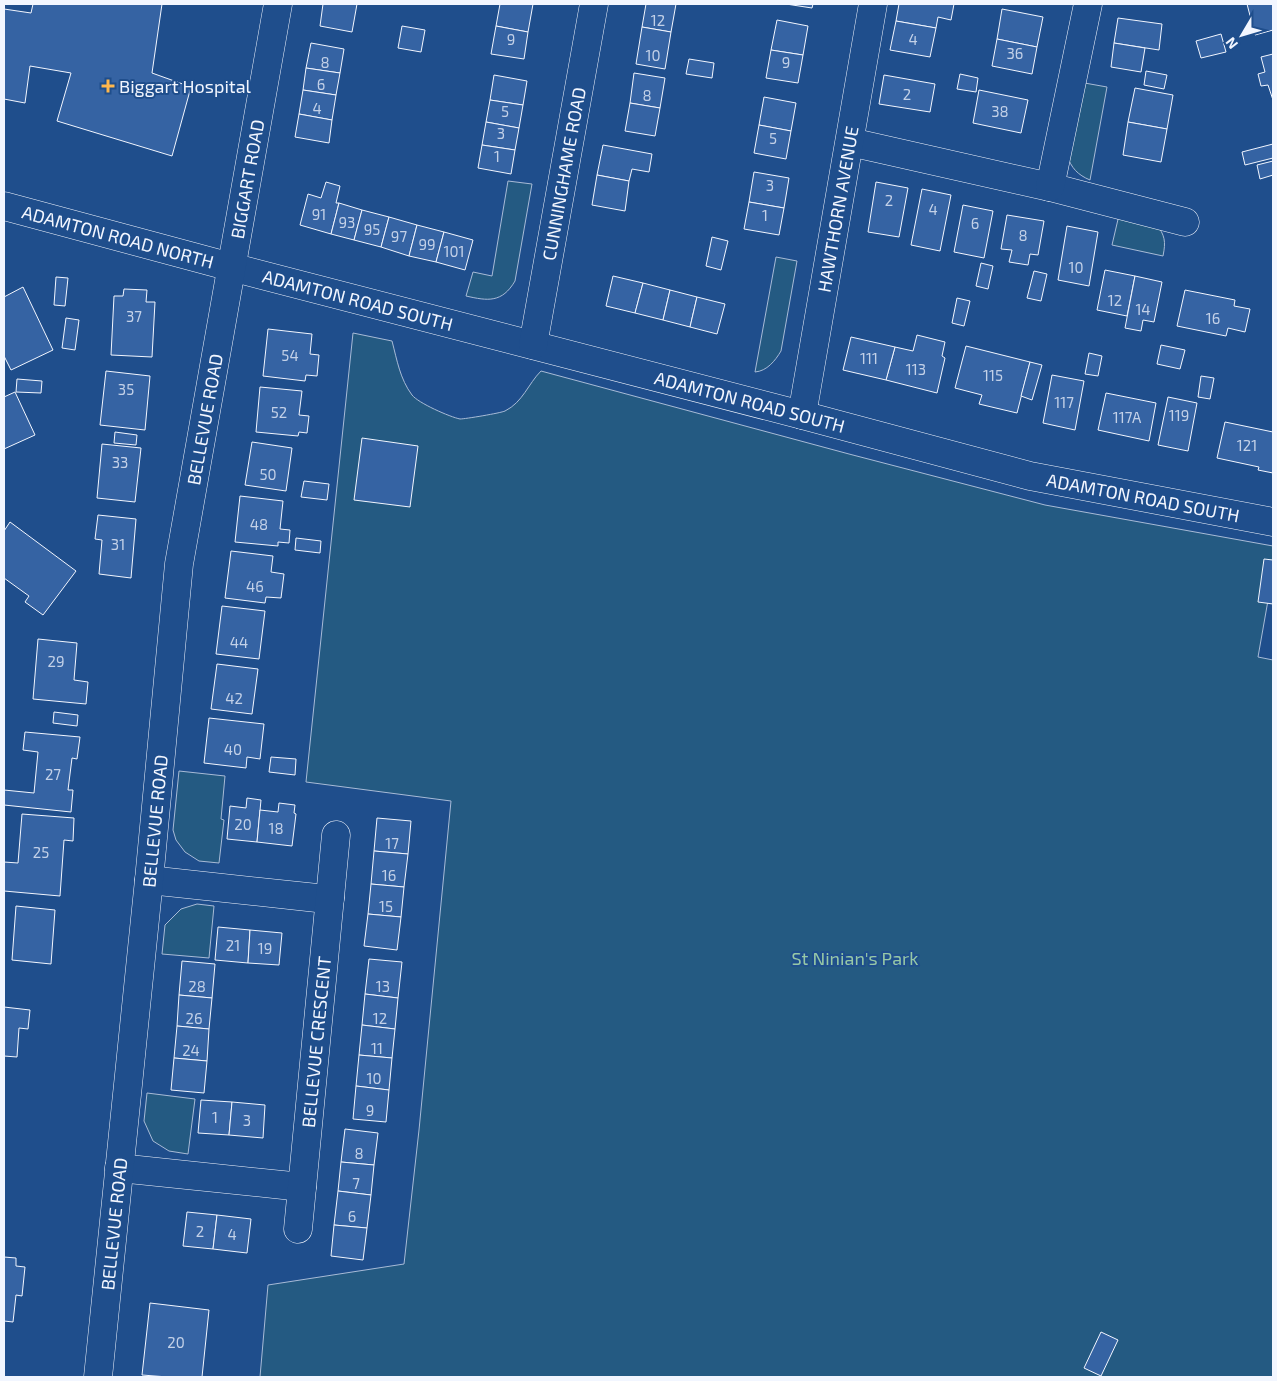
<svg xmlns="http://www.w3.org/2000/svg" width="1277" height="1381" font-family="'Exo 2',sans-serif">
  <rect width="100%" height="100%" fill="#1f4e8c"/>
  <g fill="#245a82" stroke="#a8bbd7">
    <path d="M1079,82L1107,87L1090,180C1078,175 1071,168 1067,155Z"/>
    <path d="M508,181L532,184L515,281C502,303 488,301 466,296L473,272L492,276Z"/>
    <path d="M1119,215L1156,223C1165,236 1166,241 1163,256L1112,245Z"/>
    <path d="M776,257L797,261L781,351C775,361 767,371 755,372Z"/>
    <path d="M353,333L392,341C397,360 400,379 412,395C418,403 450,417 460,419C465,419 501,413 505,411C523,402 528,384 541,371L849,454L1045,505L1273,546V572L1258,657L1273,660V1377H260L268,1285L404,1264L419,1130L451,801L306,782Z"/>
    <path d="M179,771L225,776L221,819L224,820L219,863L199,861L185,852L176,840L173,830Z"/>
    <path d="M197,904L214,906L209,958L162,954L165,925L181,909Z"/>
    <path d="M147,1093L195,1099L188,1154L169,1151L153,1141L144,1121Z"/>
  </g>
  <g fill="#3563a3" stroke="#f2f6ff">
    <path d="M33,4H162L152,73L191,87L172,156L57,121L71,73L30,66L25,103L4,99V9L31,13Z"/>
    <path d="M323,4H357L352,32L320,26Z"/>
    <path d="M500,4H533L528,32L496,26Z"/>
    <path d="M646,4H676L671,32L642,27Z"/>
    <path d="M786,4H813L812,8Z"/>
    <path d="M899,4H954L951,20L938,17L936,28L896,21Z"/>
    <path d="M1247,4H1273V30L1255,35Z"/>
    <path d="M1002,9L1043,17L1037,47L997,39Z"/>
    <path d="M1118,18L1162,24L1159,50L1114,43Z"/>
    <path d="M777,20L808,26L803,55L771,50Z"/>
    <path d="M896,21L936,28L930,57L890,50Z"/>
    <path d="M402,26L425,30L421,52L398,48Z"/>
    <path d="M496,26L528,32L524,59L491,54Z"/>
    <path d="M642,27L671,32L665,69L636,64Z"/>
    <path d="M1221,34L1226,52L1201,58L1196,41Z"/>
    <path d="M997,39L1037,47L1032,74L992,66Z"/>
    <path d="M311,43L344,49L340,73L306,68Z"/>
    <path d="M1114,43L1145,48L1141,72L1111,67Z"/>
    <path d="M771,50L803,55L798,83L766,78Z"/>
    <path d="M1273,54V100L1268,85L1261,86L1258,74L1265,72L1261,57Z"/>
    <path d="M689,59L714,63L712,78L686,74Z"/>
    <path d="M306,68L340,73L336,95L303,90Z"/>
    <path d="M1146,71L1167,75L1164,89L1144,85Z"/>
    <path d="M634,73L665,78L660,108L630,103Z"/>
    <path d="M960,74L978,78L976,92L957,89Z"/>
    <path d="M494,75L527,81L523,105L490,100Z"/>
    <path d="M884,75L935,84L930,112L879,104Z"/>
    <path d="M1135,88L1173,95L1167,129L1128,122Z"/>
    <path d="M303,90L336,95L332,120L299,114Z"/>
    <path d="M979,90L1028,100L1021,133L973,123Z"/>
    <path d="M764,97L796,103L791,131L759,125Z"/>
    <path d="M490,100L523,105L519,128L486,122Z"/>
    <path d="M630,103L660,108L655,136L625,131Z"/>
    <path d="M299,114L332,120L329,143L295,137Z"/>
    <path d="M486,122L519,128L515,150L482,145Z"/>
    <path d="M1128,122L1167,129L1161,162L1123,155Z"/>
    <path d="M759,125L791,131L786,159L754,153Z"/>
    <path d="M1273,144V158L1245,165L1242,152Z"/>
    <path d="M482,145L515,150L511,174L478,168Z"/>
    <path d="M603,145L652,154L649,172L632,169L629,181L597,175Z"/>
    <path d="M1273,161V175L1260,179L1257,165Z"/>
    <path d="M754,172L789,178L784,208L749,202Z"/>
    <path d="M597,175L629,181L625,211L592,205Z"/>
    <path d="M326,182L340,186L336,203H339L331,234L300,225L308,194L321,198Z"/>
    <path d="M876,182L908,188L899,237L868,232Z"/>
    <path d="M922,189L951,195L940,251L911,245Z"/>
    <path d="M749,202L784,208L779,235L744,229Z"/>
    <path d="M339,203L362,210L354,240L331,234Z"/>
    <path d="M963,205L993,211L984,258L954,252Z"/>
    <path d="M362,210L389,217L381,247L354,240Z"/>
    <path d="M1007,215L1044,221L1038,255L1030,254L1028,265L1009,262L1012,250L1001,249Z"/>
    <path d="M389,217L417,225L409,256L381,247Z"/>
    <path d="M417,225L444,232L436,262L409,256Z"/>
    <path d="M1067,226L1098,232L1089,286L1058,280Z"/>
    <path d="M444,232L473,240L465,270L436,262Z"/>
    <path d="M712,237L728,241L721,270L706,266Z"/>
    <path d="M981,263L993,266L988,289L976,286Z"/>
    <path d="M1105,270L1135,276L1127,316L1097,310Z"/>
    <path d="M1034,271L1047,274L1041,301L1027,298Z"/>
    <path d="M613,276L643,283L635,313L606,306Z"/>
    <path d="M1135,276L1162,282L1154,322L1143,320L1141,331L1125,328Z"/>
    <path d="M56,277L68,278L65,306L54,305Z"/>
    <path d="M643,283L670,290L663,320L635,313Z"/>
    <path d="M23,287L53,350L11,370L4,356V297Z"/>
    <path d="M124,289L147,290L146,302H155L152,357L111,355L114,296H123Z"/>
    <path d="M670,290L697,297L690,327L663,320Z"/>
    <path d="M1185,290L1235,300L1234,306L1250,309L1245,332L1228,328L1226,336L1177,326Z"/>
    <path d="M697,297L725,304L717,334L690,327Z"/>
    <path d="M957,298L970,301L964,326L952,323Z"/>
    <path d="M66,318L79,320L75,350L62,348Z"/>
    <path d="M268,329L312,334L310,354L319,355L317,376L306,375L305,381L263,376Z"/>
    <path d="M917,335L945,342L942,356L945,358L937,393L886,380L895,347L913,351Z"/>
    <path d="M851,337L895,347L886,380L843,370Z"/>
    <path d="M1161,345L1185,350L1180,369L1157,364Z"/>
    <path d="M966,346L1030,362L1017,413L979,404L982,395L955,388Z"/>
    <path d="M1089,353L1102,356L1098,376L1085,374Z"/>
    <path d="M1030,362L1042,365L1032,400L1021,396Z"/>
    <path d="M106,371L150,376L145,430L100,425Z"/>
    <path d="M1052,375L1084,381L1075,430L1043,423Z"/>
    <path d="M1201,376L1214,378L1210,399L1198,397Z"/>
    <path d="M17,379L42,381L41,393L16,392Z"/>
    <path d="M260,387L302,391L299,415L309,416L307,433L299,432L298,436L256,432Z"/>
    <path d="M15,392L35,435L4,449V397Z"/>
    <path d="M1106,393L1156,403L1149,441L1098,430Z"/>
    <path d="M1168,397L1197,403L1188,451L1158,445Z"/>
    <path d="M1225,422L1273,432V473L1258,470L1259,467L1217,458Z"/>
    <path d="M115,432L137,435L136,445L114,443Z"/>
    <path d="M362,438L418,446L410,507L354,500Z"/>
    <path d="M252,442L292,448L286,491L245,485Z"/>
    <path d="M102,444L141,448L135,502L97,498Z"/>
    <path d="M304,481L329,484L327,500L301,497Z"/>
    <path d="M240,496L283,501L280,529L290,530L289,543L278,542V546L235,542Z"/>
    <path d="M98,515L136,519L131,578L99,574L102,540L95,539Z"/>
    <path d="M10,522L76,571L43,615L25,602L29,596L4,578V531Z"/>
    <path d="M296,538L321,541L320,553L295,550Z"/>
    <path d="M231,551L273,556L271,572L284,574L281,598L266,597L265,603L225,598Z"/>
    <path d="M1264,559L1273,560V604L1258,602Z"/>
    <path d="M222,606L265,611L259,659L216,654Z"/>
    <path d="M38,639L77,643L74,680L88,682L86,704L33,699Z"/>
    <path d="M217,664L258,669L252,714L211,709Z"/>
    <path d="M54,712L78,715L77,726L53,723Z"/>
    <path d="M209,718L264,724L260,759L247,757L246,768L204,763Z"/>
    <path d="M25,732L80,737L77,759L72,758L68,790H73L71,812L4,805V790L34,793L38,752L23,750Z"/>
    <path d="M271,757L296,759L295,775L269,772Z"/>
    <path d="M247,798L261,800L257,842L227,839L230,806L246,808Z"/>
    <path d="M279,803L295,805L294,813L296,814L292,846L257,842L260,810L278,812Z"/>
    <path d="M22,814L74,818L73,841L64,840L60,896L4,891V862L18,863Z"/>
    <path d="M377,818L411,821L408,854L374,851Z"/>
    <path d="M374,851L408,854L404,887L371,884Z"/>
    <path d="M371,884L404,887L401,917L368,914Z"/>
    <path d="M16,906L55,910L51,964L12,960Z"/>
    <path d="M368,914L401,917L397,950L364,946Z"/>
    <path d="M218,927L250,930L248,963L215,960Z"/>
    <path d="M250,930L282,933L279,965L248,963Z"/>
    <path d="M369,959L402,962L398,998L365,994Z"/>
    <path d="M182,961L215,964L212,998L179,995Z"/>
    <path d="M365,994L398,998L395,1029L362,1025Z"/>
    <path d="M179,995L212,998L209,1029L177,1026Z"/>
    <path d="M4,1007L30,1010L28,1029L19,1028L17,1057L4,1056Z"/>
    <path d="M362,1025L395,1029L392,1058L359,1055Z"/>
    <path d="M177,1026L209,1029L207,1061L174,1058Z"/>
    <path d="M359,1055L392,1058L389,1090L356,1086Z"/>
    <path d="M174,1058L207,1061L204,1093L171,1090Z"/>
    <path d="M356,1086L389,1090L386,1122L353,1119Z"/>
    <path d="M201,1100L232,1102L229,1135L198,1133Z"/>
    <path d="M232,1102L265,1105L263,1138L229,1135Z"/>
    <path d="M345,1129L378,1133L374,1165L341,1162Z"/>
    <path d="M341,1162L374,1165L371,1195L338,1191Z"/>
    <path d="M338,1191L371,1195L367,1228L334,1225Z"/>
    <path d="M187,1212L217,1215L213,1249L183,1246Z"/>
    <path d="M217,1215L251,1219L247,1253L213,1249Z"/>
    <path d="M334,1225L367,1228L363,1260L331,1256Z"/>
    <path d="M4,1257L16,1258V1266L25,1267L22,1296L16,1295L13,1322L4,1321Z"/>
    <path d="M150,1303L209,1310L202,1377H168L142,1375Z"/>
    <path d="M1101,1332L1118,1340L1101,1376L1084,1368Z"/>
  </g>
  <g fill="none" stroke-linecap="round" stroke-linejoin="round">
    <g stroke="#f2f6ff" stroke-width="29">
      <g id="minor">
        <path d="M850,142L1050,187L1185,222"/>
        <path d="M1050,187L1088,4"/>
        <path id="s1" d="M4,206L231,267L802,415L1030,476L1273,522"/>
        <path id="s2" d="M533,345L594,4"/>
        <path id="s3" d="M802,415L873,4"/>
        <path d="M149,880L317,898H330"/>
        <path d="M119,1168L302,1187"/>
        <path id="s4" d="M298,1229L336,835"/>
        <path id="s5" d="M98,1377L149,880L179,564L278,4"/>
      </g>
    </g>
    <use href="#minor" stroke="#1f4e8c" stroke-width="28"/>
  </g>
  <path fill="#ffb74d" stroke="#1f4e8c" stroke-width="2" d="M105.5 78.5h5v5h5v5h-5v5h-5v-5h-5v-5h5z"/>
  <g text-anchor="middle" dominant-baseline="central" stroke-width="4" stroke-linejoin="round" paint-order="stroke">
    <g font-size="15" fill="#c3d1e8">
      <text x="658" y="20">12</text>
      <text x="511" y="39">9</text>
      <text x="913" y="39">4</text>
      <text x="1015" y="53">36</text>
      <text x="653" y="55">10</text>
      <text x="325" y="62">8</text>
      <text x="786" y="62">9</text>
      <text x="321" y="84">6</text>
      <text x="907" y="94">2</text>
      <text x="647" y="95">8</text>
      <text x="317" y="108">4</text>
      <text x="505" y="111">5</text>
      <text x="1000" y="111">38</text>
      <text x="501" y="133">3</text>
      <text x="773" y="138">5</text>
      <text x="497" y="156">1</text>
      <text x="770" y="185">3</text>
      <text x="889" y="200">2</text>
      <text x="933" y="209">4</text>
      <text x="319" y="214">91</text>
      <text x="765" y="215">1</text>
      <text x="347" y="222">93</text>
      <text x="975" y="223">6</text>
      <text x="372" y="229">95</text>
      <text x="1023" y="235">8</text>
      <text x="399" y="236">97</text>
      <text x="427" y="244">99</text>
      <text x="454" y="251">101</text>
      <text x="1076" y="267">10</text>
      <text x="1115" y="300">12</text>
      <text x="1143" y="309">14</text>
      <text x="134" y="316">37</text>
      <text x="1213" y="318">16</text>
      <text x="290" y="355">54</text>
      <text x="869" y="358">111</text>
      <text x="916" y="369">113</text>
      <text x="993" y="375">115</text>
      <text x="126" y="389">35</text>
      <text x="1064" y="402">117</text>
      <text x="279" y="412">52</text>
      <text x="1179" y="415">119</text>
      <text x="1127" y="417">117A</text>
      <text x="1247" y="445">121</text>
      <text x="120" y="462">33</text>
      <text x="268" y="474">50</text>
      <text x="259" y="524">48</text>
      <text x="118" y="544">31</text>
      <text x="255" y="586">46</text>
      <text x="239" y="642">44</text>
      <text x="56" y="661">29</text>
      <text x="234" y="698">42</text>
      <text x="233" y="749">40</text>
      <text x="53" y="774">27</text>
      <text x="243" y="824">20</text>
      <text x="276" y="828">18</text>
      <text x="392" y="843">17</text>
      <text x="41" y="852">25</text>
      <text x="389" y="875">16</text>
      <text x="386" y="906">15</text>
      <text x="233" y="945">21</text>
      <text x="265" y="948">19</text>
      <text x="197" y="986">28</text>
      <text x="383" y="986">13</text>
      <text x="194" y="1018">26</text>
      <text x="380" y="1018">12</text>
      <text x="377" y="1048">11</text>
      <text x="191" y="1050">24</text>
      <text x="374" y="1078">10</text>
      <text x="370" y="1110">9</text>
      <text x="215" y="1117">1</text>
      <text x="247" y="1120">3</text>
      <text x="359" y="1153">8</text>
      <text x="356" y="1183">7</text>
      <text x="352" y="1216">6</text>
      <text x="200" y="1231">2</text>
      <text x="232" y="1234">4</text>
      <text x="176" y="1342">20</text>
    </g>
    <g font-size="18" fill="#f2f6ff" stroke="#1f4e8c" text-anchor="start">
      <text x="119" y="86">Biggart Hospital</text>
    </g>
    <g font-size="18" fill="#f2f6ff" stroke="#1f4e8c">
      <text stroke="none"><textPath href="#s2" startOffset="174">CUNNINGHAME ROAD</textPath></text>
      <text stroke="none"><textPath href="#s5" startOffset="1208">BIGGART ROAD</textPath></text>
      <text stroke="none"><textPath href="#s3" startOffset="209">HAWTHORN AVENUE</textPath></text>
      <text stroke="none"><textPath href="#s1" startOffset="118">ADAMTON ROAD NORTH</textPath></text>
      <text stroke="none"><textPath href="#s1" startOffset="366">ADAMTON ROAD SOUTH</textPath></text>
      <text stroke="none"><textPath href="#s1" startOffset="771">ADAMTON ROAD SOUTH</textPath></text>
      <text stroke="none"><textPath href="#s5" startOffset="964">BELLEVUE ROAD</textPath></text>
      <text stroke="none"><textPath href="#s1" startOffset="1176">ADAMTON ROAD SOUTH</textPath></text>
      <text stroke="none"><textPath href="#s5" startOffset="559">BELLEVUE ROAD</textPath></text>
      <text stroke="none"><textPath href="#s4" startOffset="188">BELLEVUE CRESCENT</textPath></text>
      <text stroke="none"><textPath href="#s5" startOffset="154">BELLEVUE ROAD</textPath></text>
    </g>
    <g font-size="18" fill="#97c8a6" stroke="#1f4e8c">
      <text x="855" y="958">St Ninian's Park</text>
    </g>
  </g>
  <rect width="1277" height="1381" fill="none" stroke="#f2f6ff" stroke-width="10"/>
  <g transform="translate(1242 35) rotate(232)" stroke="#1f4e8c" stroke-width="4" paint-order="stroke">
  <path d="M0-4L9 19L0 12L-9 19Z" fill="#f2f6ff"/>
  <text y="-8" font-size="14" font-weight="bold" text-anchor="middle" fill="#f2f6ff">N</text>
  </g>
</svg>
